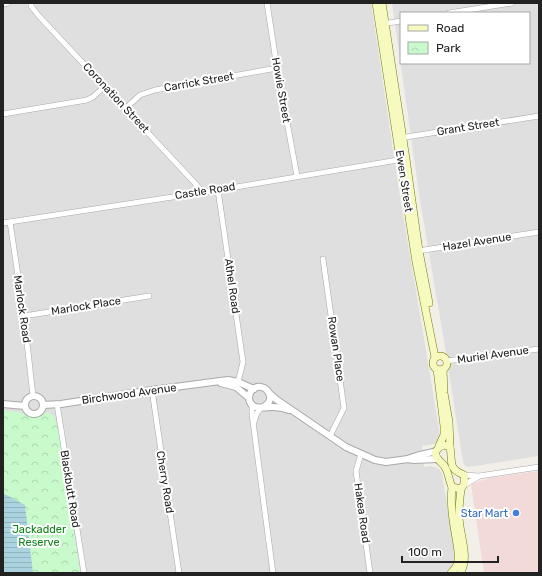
<svg xmlns="http://www.w3.org/2000/svg" width="542" height="576" font-family="Rubik,sans-serif">
  <defs>
    <pattern id="park-crowns" width="20" height="18" patternUnits="userSpaceOnUse"><rect width="20" height="18" fill="#c8facc"/><path d="M2 6a3 3 0 1 1 6 0M12 15a3 3 0 1 1 6 0" fill="none" stroke="#acd6af"/></pattern>
    <pattern id="water-rules" width="6" height="5" patternUnits="userSpaceOnUse"><rect width="6" height="5" fill="#aad3df"/><path d="M0 2.5h6" fill="none" stroke="#92b5bf"/></pattern>
  </defs>
  <rect width="100%" height="100%" fill="#f2efe9"/>
  <g fill="#e0dfdf" fill-rule="evenodd">
    <path d="M3,3H371L401,203L421,321L440,435L437,441L434,444L422,446L424,467L430,466L435,467L439,469L442,474L456,557L454,562L449,570L445,573H3Z"/>
    <path d="M392,3H539V456L469,467L465,466L463,462L446,353L420,200ZM401,13H529V63H401Z"/>
  </g>
  <path fill="#f2dad9" d="M539,471V573H484L471,484L489,478Z"/>
  <path fill="url(#park-crowns)" d="M3,410L19,412L35,417L48,412L54,416L60,436L80,573H3Z"/>
  <path fill="url(#water-rules)" d="M3,493L25,505L33,573H3Z"/>
  <g fill="none" stroke-linecap="round" stroke-linejoin="round">
    <g stroke="#a9a9a9" stroke-width="6">
      <g id="minor">
        <path d="M31,3V6L38,15L192,180L200,189V192"/>
        <path d="M267,3L277,68L297,176"/>
        <path d="M3,4L8,3"/>
        <path d="M449,13L512,3"/>
        <path d="M382,24L401,21"/>
        <path d="M126,108L140,95L155,90L277,68"/>
        <path d="M3,114L87,100L93,97L105,86"/>
        <path d="M400,138L539,116"/>
        <path d="M218,190L243,362L238,382"/>
        <path d="M10,222L24,316L33,396"/>
        <path d="M3,223L218,190L404,159"/>
        <path d="M418,251L539,232"/>
        <path d="M323,259L344,408L330,436"/>
        <path d="M24,316L149,296"/>
        <path d="M446,361L539,349"/>
        <path d="M152,390L179,573"/>
        <path d="M57,404L84,573"/>
        <path d="M252,405V414L273,573"/>
        <path d="M254,422L257,413L261,408"/>
        <path d="M361,454L356,471L370,573"/>
        <path d="M464,475L479,476L539,467"/>
        <path d="M464,485L478,477"/>
      </g>
    </g>
    <g stroke="#a9a9a9" stroke-width="8">
      <g id="tertiary">
        <path d="M221,383L236,387L249,398"/>
        <path d="M269,393L277,400L346,447L375,460L386,462L408,459L414,460L437,459"/>
        <circle cx="34" cy="405" r="9"/>
        <path d="M3,404L25,406"/>
        <path d="M43,405L61,404L152,390L228,380L238,382L254,389"/>
        <path d="M263,407C280,399 263,379 252,390C250,392 249,396 249,399C251,411 265,407 273,407C279,407 284,408 289,410"/>
        <path d="M408,459C417,455 427,454 436,451"/>
      </g>
    </g>
    <g stroke="#707d05" stroke-width="8">
      <g id="secondary">
        <path d="M376,3L416,262L435,357"/>
        <path d="M382,3L406,159L419,251L429,303"/>
        <circle cx="440" cy="363" r="7"/>
        <path d="M437,369L444,426V435L439,446"/>
        <path d="M443,369L444,393L449,422L450,447"/>
        <path d="M444,445L450,447C453,462 447,468 464,475C465,481 465,484 461,489L452,487C449,481 449,475 446,469C444,464 441,463 438,459C432,453 438,447 444,445Z"/>
        <path d="M451,573C455,569 458,565 458,560C459,552 457,545 456,538C453,521 450,504 452,487"/>
        <path d="M460,573C471,557 458,532 459,514C459,506 460,497 461,489"/>
      </g>
    </g>
    <use href="#minor" stroke="#fff" stroke-width="5"/>
    <use href="#tertiary" stroke="#fff" stroke-width="6"/>
    <use href="#secondary" stroke="#f7fabf" stroke-width="7"/>
  </g>
  <circle fill="#3f7fe0" stroke="#fff" stroke-width="1.5" cx="516" cy="513" r="4"/>
  <g text-anchor="middle" dominant-baseline="central" stroke-width="4" stroke-linejoin="round" paint-order="stroke">
    <g font-size="11" fill="#222" stroke="#fff">
      <text transform="translate(199 82) rotate(-10)">Carrick Street</text>
      <text transform="translate(281 90) rotate(80)">Howie Street</text>
      <text transform="translate(116 98) rotate(47)">Coronation Street</text>
      <text transform="translate(468 127) rotate(-9)">Grant Street</text>
      <text transform="translate(404 181) rotate(81)">Ewen Street</text>
      <text transform="translate(205 191) rotate(-9)">Castle Road</text>
      <text transform="translate(477 242) rotate(-9)">Hazel Avenue</text>
      <text transform="translate(232 286) rotate(82)">Athel Road</text>
      <text transform="translate(86 306) rotate(-9)">Marlock Place</text>
      <text transform="translate(22 309) rotate(82)">Marlock Road</text>
      <text transform="translate(336 349) rotate(82)">Rowan Place</text>
      <text transform="translate(493 355) rotate(-8)">Muriel Avenue</text>
      <text transform="translate(129 394) rotate(-8)">Birchwood Avenue</text>
      <text transform="translate(165 482) rotate(81)">Cherry Road</text>
      <text transform="translate(70 489) rotate(81)">Blackbutt Road</text>
      <text transform="translate(362 513) rotate(82)">Hakea Road</text>
    </g>
    <g font-size="11" fill="#366cbe" stroke="#fff" text-anchor="end">
      <text x="508" y="513">Star Mart</text>
    </g>
    <g font-size="11" fill="#0c8416" stroke="#fff">
      <text x="39" y="529">Jackadder<tspan x="39" dy="13">Reserve</tspan></text>
    </g>
  </g>
  <rect width="542" height="576" fill="none" stroke="#222222" stroke-width="8"/>
  <rect x="400" y="12" width="130" height="52" fill="#ffffff" stroke="#a7a7a7"/>
  <rect x="408" y="25" width="20" height="6" fill="#f7fabf" stroke="#a7a7a7"/>
  <text x="436" y="32" font-size="12" fill="#222222">Road</text>
  <rect x="408" y="42" width="20" height="12" fill="url(#park-crowns)" stroke="#a7a7a7"/>
  <text x="436" y="52" font-size="12" fill="#222222">Park</text>
  <path d="M402 556v6h96v-6" fill="none" stroke="#222222" stroke-width="2"/>
  <text x="408" y="556" font-size="12" fill="#222222" stroke="#ffffff" stroke-width="3" paint-order="stroke">100 m</text>
</svg>
